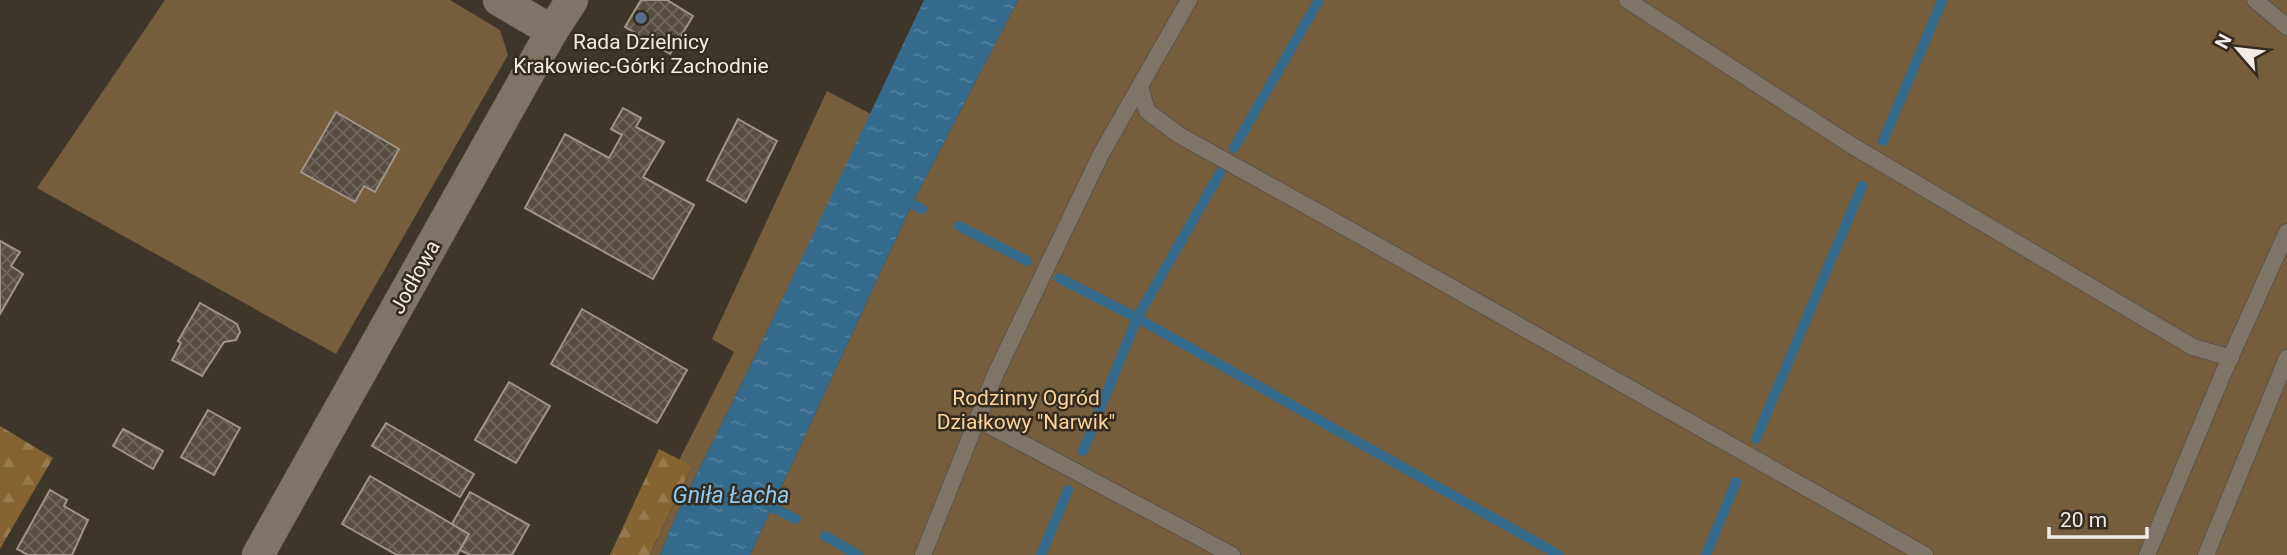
<svg xmlns="http://www.w3.org/2000/svg" width="2287" height="555" font-family="Roboto,sans-serif">
  <defs>
    <pattern id="forest-firs" width="22" height="20" patternUnits="userSpaceOnUse" patternTransform="scale(1.75)"><rect width="22" height="20" fill="#856332"/><path d="M5 1l3.5 6h-7zM16 11l3.5 6h-7z" fill="#977a50"/></pattern>
    <pattern id="water-ripples" width="26" height="14" patternUnits="userSpaceOnUse" patternTransform="scale(1.75)"><rect width="26" height="14" fill="#346a8c"/><path d="M2 4q2-2 4 0t4 0M15 11q2-2 4 0t4 0" fill="none" stroke="#527f9c"/></pattern>
    <pattern id="building-cross-hatch" width="8" height="8" patternUnits="userSpaceOnUse" patternTransform="scale(1.75)"><rect width="8" height="8" fill="#574e41"/><path d="M0 0l8 8M0 8l8-8" fill="none" stroke="#70685c"/></pattern>
  </defs>
  <rect width="100%" height="100%" fill="#3f362a"/>
  <g fill="#765d3b">
    <path d="M165,0H450L500,30L508,55L336,354L37,188Z"/>
    <path d="M1018,0H2287V555H750L912,204Z"/>
    <path d="M827,91L871,114L760,346L675,518L660,555H650L692,466L679,460L734,352L712,339Z"/>
  </g>
  <g fill="url(#forest-firs)">
    <path d="M0,426L53,458L0,549Z"/>
    <path d="M659,449L692,466L653,548L650,555H610Z"/>
  </g>
  <path fill="url(#water-ripples)" d="M924,0H1018L912,204L750,555H660L675,518L760,346Z"/>
  <g fill="none" stroke-linecap="round" stroke-linejoin="round">
    <g stroke="#346a8c" stroke-width="10">
      <path d="M1883,141L1942,1L1940,0"/>
      <path d="M1234,148L1319,0"/>
      <path d="M912,204L922,209"/>
      <path d="M959,226L1027,261"/>
      <path d="M1059,278L1137,318L1559,555"/>
      <path d="M1756,439L1862,186"/>
      <path d="M1083,451L1137,318L1220,173"/>
      <path d="M771,507L796,519"/>
      <path d="M825,536L858,555"/>
      <path d="M1041,555L1068,490"/>
      <path d="M1706,555L1736,482"/>
    </g>
  </g>
  <g fill="url(#building-cross-hatch)" stroke="#9f9486" stroke-width="2">
    <path d="M641,0H667L693,16L670,54L625,27Z"/>
    <path d="M623,108L641,118L636,127L664,142L643,177L694,205L653,279L525,208L565,134L609,158L622,135L611,129Z"/>
    <path d="M336,112L399,149L375,192L364,186L355,202L301,172Z"/>
    <path d="M738,119L777,141L746,202L707,180Z"/>
    <path d="M0,241L20,252L11,266L23,274L0,314Z"/>
    <path d="M200,303L237,324L240,332L236,340L224,342L202,376L172,360L181,343L178,341Z"/>
    <path d="M582,309L687,370L657,423L551,364Z"/>
    <path d="M509,382L550,406L516,463L475,440Z"/>
    <path d="M208,410L240,428L214,475L181,457Z"/>
    <path d="M386,423L474,474L460,497L372,446Z"/>
    <path d="M123,429L163,451L153,469L113,446Z"/>
    <path d="M370,476L469,534L457,555H397L342,524Z"/>
    <path d="M50,490L67,500L64,506L88,520L72,555H28L17,549Z"/>
    <path d="M470,492L529,525L512,555H470L460,550L469,534L452,524Z"/>
  </g>
  <g fill="none" stroke-linecap="round" stroke-linejoin="round">
    <g stroke="#5b5349" stroke-width="18">
      <g id="service">
        <path d="M1627,0L1851,145L2193,347L2231,358"/>
        <path d="M2255,0L2287,27"/>
        <path d="M1140,87L1147,111L1179,135L1343,226L1925,555"/>
        <path d="M977,419L1232,555"/>
        <path d="M923,555L995,375L1101,154L1189,0"/>
        <path d="M2147,555L2222,376L2287,232"/>
        <path d="M2206,555L2287,358"/>
      </g>
    </g>
    <g stroke="#5b5349" stroke-width="33">
      <g id="minor">
        <path d="M499,0L552,31"/>
        <path d="M258,555L552,31L572,0"/>
      </g>
    </g>
    <use href="#service" stroke="#7f7567" stroke-width="16"/>
    <use href="#minor" stroke="#7f7567" stroke-width="32"/>
  </g>
  <circle fill="#5c6f8a" stroke="#352c20" stroke-width="2.5" cx="641" cy="18" r="7"/>
  <g text-anchor="middle" dominant-baseline="central" stroke-width="5" stroke-linejoin="round" paint-order="stroke">
    <g font-size="21" fill="#f2ece5" stroke="#352c20">
      <text x="641" y="42">Rada Dzielnicy<tspan x="641" dy="24">Krakowiec-Górki Zachodnie</tspan></text>
    </g>
    <g font-size="21" fill="#f2ece5" stroke="#352c20">
      <text transform="translate(415 277) rotate(-61)">Jodłowa</text>
    </g>
    <g font-size="21" fill="#fdd39a" stroke="#352c20">
      <text x="1026" y="398">Rodzinny Ogród<tspan x="1026" dy="24">Działkowy "Narwik"</tspan></text>
    </g>
    <g font-size="23" font-style="italic" fill="#8ccbf4" stroke="#352c20">
      <text x="731" y="495">Gniła Łacha</text>
    </g>
  </g>
  <g transform="translate(2238 49) rotate(298)" stroke="#352c20" stroke-width="5" paint-order="stroke">
  <path d="M0-5L12 26L0 18L-12 26Z" fill="#f2ece5"/>
  <text y="-10" font-size="19" font-weight="bold" text-anchor="middle" fill="#f2ece5">N</text>
  </g>
  <path d="M2049 527v10h98v-10" fill="none" stroke="#f2ece5" stroke-width="3.5"/>
  <text x="2060" y="527" font-size="21" fill="#f2ece5" stroke="#352c20" stroke-width="5" paint-order="stroke">20 m</text>
</svg>
